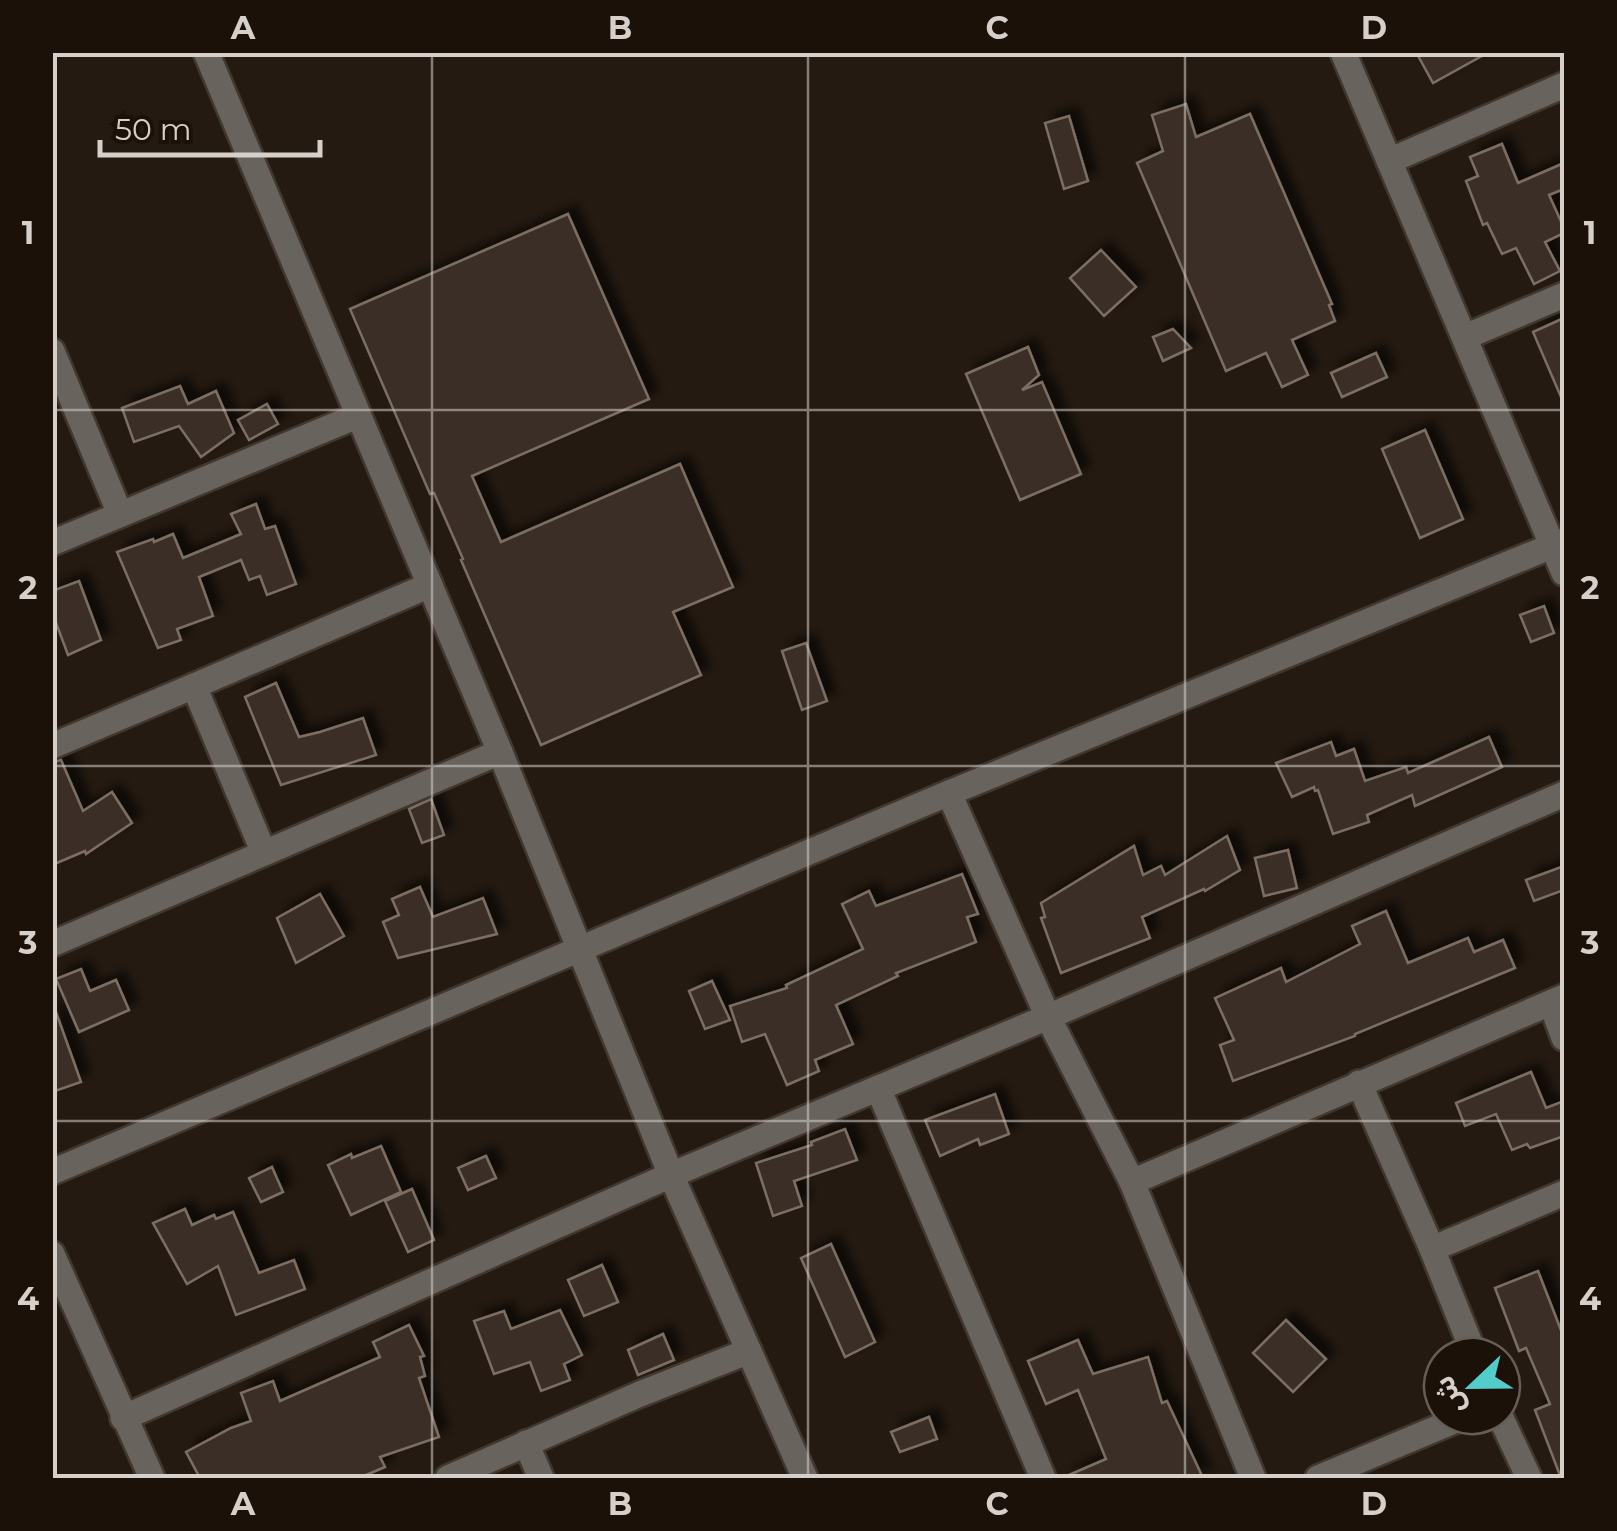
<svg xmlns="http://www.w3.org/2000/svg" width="1617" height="1531" font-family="Montserrat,'Noto Sans Arabic',sans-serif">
  <defs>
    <filter id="shadow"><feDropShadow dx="9" dy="-9" stdDeviation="5" flood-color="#0009"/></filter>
  </defs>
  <rect width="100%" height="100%" fill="#251a11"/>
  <g fill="#3b2f26" stroke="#7c6e63" stroke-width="2.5" filter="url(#shadow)">
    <path d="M1416,52H1489L1433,83Z"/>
    <path d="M1186,104L1196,137L1250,114L1332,304L1329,305L1335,321L1292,340L1308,375L1282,387L1266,353L1226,371L1137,163L1163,151L1152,115Z"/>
    <path d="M1069,116L1088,181L1064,189L1045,123Z"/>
    <path d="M1502,144L1518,183L1564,163V189L1549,195L1564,228V233L1545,242L1560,271L1534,284L1516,248L1502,254L1487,223L1483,225L1466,181L1478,176L1470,157Z"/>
    <path d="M568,214L649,399L472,476L501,542L680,464L733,587L673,612L701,675L541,745L461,560L463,559L434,493L430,494L350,309Z"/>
    <path d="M1101,250L1136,287L1104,316L1070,278Z"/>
    <path d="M1564,318V404L1533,332Z"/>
    <path d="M1173,329L1191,348L1163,361L1153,337Z"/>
    <path d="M1028,347L1039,375L1022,390L1042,382L1081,474L1020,500L966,374Z"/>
    <path d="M1376,353L1387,377L1342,397L1331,373Z"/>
    <path d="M180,386L188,404L216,391L234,433L201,457L179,426L134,442L122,408Z"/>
    <path d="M267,404L278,424L249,440L238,420Z"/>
    <path d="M1425,430L1463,519L1420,538L1382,449Z"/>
    <path d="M256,504L265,529L275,526L296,584L267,595L260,576L249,580L241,560L199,577L213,616L177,629L181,640L158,648L117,552L153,539L154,542L173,534L183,558L241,534L231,514Z"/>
    <path d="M79,581L101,640L68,655L52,612V591Z"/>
    <path d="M1544,606L1554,633L1531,642L1520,615Z"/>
    <path d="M806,643L827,701L802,710L782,651Z"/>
    <path d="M276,683L299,737L320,732L363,718L376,755L281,785L245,697Z"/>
    <path d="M1489,737L1502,767L1415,806L1412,795L1367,815L1369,822L1333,834L1318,790L1315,791L1314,787L1292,797L1276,763L1331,742L1336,756L1354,749L1365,781L1406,767L1408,773Z"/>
    <path d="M61,760L83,811L112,792L132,823L86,854L85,851L52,865V762Z"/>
    <path d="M431,799L444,835L422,843L409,809Z"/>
    <path d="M1227,836L1240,870L1205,891L1204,889L1142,917L1150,938L1061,973L1041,918L1045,917L1041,903L1134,846L1143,875L1161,866L1165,875Z"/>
    <path d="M1288,850L1297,888L1264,896L1255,858Z"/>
    <path d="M1564,866V890L1534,901L1526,880Z"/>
    <path d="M962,874L978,914L967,917L976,942L896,973L898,976L836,1005L853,1044L815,1060L819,1071L787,1085L765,1034L742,1042L730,1006L787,988L786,985L863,949L842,904L869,891L876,906Z"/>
    <path d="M420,887L433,917L483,898L497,934L398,958L383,922L399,915L392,899Z"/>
    <path d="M320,894L344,936L296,963L277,918Z"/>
    <path d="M1386,911L1408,963L1468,938L1474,952L1503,940L1515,968L1355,1034V1036L1233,1081L1220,1045L1234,1040L1215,998L1281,968L1286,982L1360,944L1352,926Z"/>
    <path d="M81,969L90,991L116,980L129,1010L79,1032L56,979Z"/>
    <path d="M712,981L730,1020L705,1029L689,991Z"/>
    <path d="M52,1012H56L81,1082L52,1092Z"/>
    <path d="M1531,1072L1546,1108L1564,1101V1136L1530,1148L1527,1144L1512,1150L1496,1114L1465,1126L1456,1103Z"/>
    <path d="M995,1094L1009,1134L980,1145L978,1139L940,1156L925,1120Z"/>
    <path d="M845,1129L857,1160L794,1181L802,1206L773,1216L756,1163L812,1145L811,1142Z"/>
    <path d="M381,1146L401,1192L351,1215L328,1165L351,1154L352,1158Z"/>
    <path d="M486,1156L496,1178L468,1190L458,1168Z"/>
    <path d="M272,1167L283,1192L261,1202L249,1178Z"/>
    <path d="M412,1189L434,1240L408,1252L385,1201Z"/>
    <path d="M185,1209L192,1225L214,1215L216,1219L233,1212L259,1273L294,1260L305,1289L236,1315L218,1266L187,1284L153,1223Z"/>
    <path d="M831,1244L875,1342L845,1357L801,1258Z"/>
    <path d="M602,1265L618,1302L584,1316L568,1280Z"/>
    <path d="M1538,1271L1564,1338V1478H1561L1535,1410L1550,1404L1526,1348L1519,1351L1495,1288Z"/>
    <path d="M560,1310L582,1355L564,1364L570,1380L541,1391L530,1362L494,1374L474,1321L504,1311L511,1329Z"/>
    <path d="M1286,1320L1326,1359L1293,1392L1253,1353Z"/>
    <path d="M409,1325L424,1356L420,1357L425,1376L419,1378L439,1437L380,1457L385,1467L359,1478H200L186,1452L231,1428L251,1421L241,1393L273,1381L280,1401L380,1357L373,1342Z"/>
    <path d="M663,1334L674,1360L638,1375L628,1350Z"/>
    <path d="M1078,1340L1093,1374L1148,1357L1162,1403L1167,1401L1203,1478H1062L1106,1459L1078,1390L1046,1404L1028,1361Z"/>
    <path d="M929,1417L937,1439L900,1452L891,1432Z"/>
  </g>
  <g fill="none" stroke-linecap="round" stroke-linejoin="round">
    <g stroke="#41372f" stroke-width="30">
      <g id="minor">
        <path d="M206,52L500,752L671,1175L805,1478"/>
        <path d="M1343,52L1564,573"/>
        <path d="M1389,161L1564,85"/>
        <path d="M1465,337L1564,295"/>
        <path d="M52,351L120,514"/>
        <path d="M52,543L357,416"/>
        <path d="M194,686L430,585"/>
        <path d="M52,746L194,686L264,853"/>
        <path d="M949,793L1048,1017L1132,1182L1253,1478"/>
        <path d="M52,944L500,752"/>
        <path d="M1551,1003L1564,1038"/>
        <path d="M1359,1083L1432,1249L1475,1356"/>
        <path d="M878,1088L1043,1478"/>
        <path d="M52,1172L949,793L1564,541"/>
        <path d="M1132,1182L1564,997"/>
        <path d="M1432,1249L1564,1193"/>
        <path d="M52,1254L152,1478"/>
        <path d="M1500,1416L1529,1478"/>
        <path d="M123,1418L671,1175L1048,1017L1564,794"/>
        <path d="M526,1443L541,1478"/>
        <path d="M448,1478L640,1394L749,1351"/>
        <path d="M1318,1478L1466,1416"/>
      </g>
    </g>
    <use href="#minor" stroke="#69635e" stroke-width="25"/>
  </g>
  <path fill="none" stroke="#d7cfca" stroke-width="2.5" stroke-opacity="0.55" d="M432,52V1478M808,52V1478M1185,52V1478M52,410H1564M52,766H1564M52,1121H1564"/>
  <rect width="1617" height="1531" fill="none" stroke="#1b1108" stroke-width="110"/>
  <g transform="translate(1472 1386) rotate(248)"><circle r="48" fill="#1b1108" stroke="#665d56" stroke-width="2.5"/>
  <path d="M0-8L18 38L0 25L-18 38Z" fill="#52cdcc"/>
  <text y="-15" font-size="28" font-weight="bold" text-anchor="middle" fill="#d7cfca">ش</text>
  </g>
  <path d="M100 140v15h220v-15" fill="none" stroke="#d7cfca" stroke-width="5"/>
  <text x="115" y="140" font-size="30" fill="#d7cfca" stroke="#1b1108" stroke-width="8" paint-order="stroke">50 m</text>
  <rect x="55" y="55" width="1507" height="1421" fill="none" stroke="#d7cfca" stroke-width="4"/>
  <g font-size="32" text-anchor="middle" font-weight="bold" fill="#d7cfca">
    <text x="243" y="39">A</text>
    <text x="620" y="39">B</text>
    <text x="997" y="39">C</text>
    <text x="1374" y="39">D</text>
    <text x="28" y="244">1</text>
    <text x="1590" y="244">1</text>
    <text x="28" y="599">2</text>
    <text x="1590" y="599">2</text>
    <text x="28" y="954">3</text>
    <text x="1590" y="954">3</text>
    <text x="28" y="1310">4</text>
    <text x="1590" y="1310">4</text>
    <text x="243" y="1515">A</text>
    <text x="620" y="1515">B</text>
    <text x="997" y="1515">C</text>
    <text x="1374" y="1515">D</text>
  </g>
</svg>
